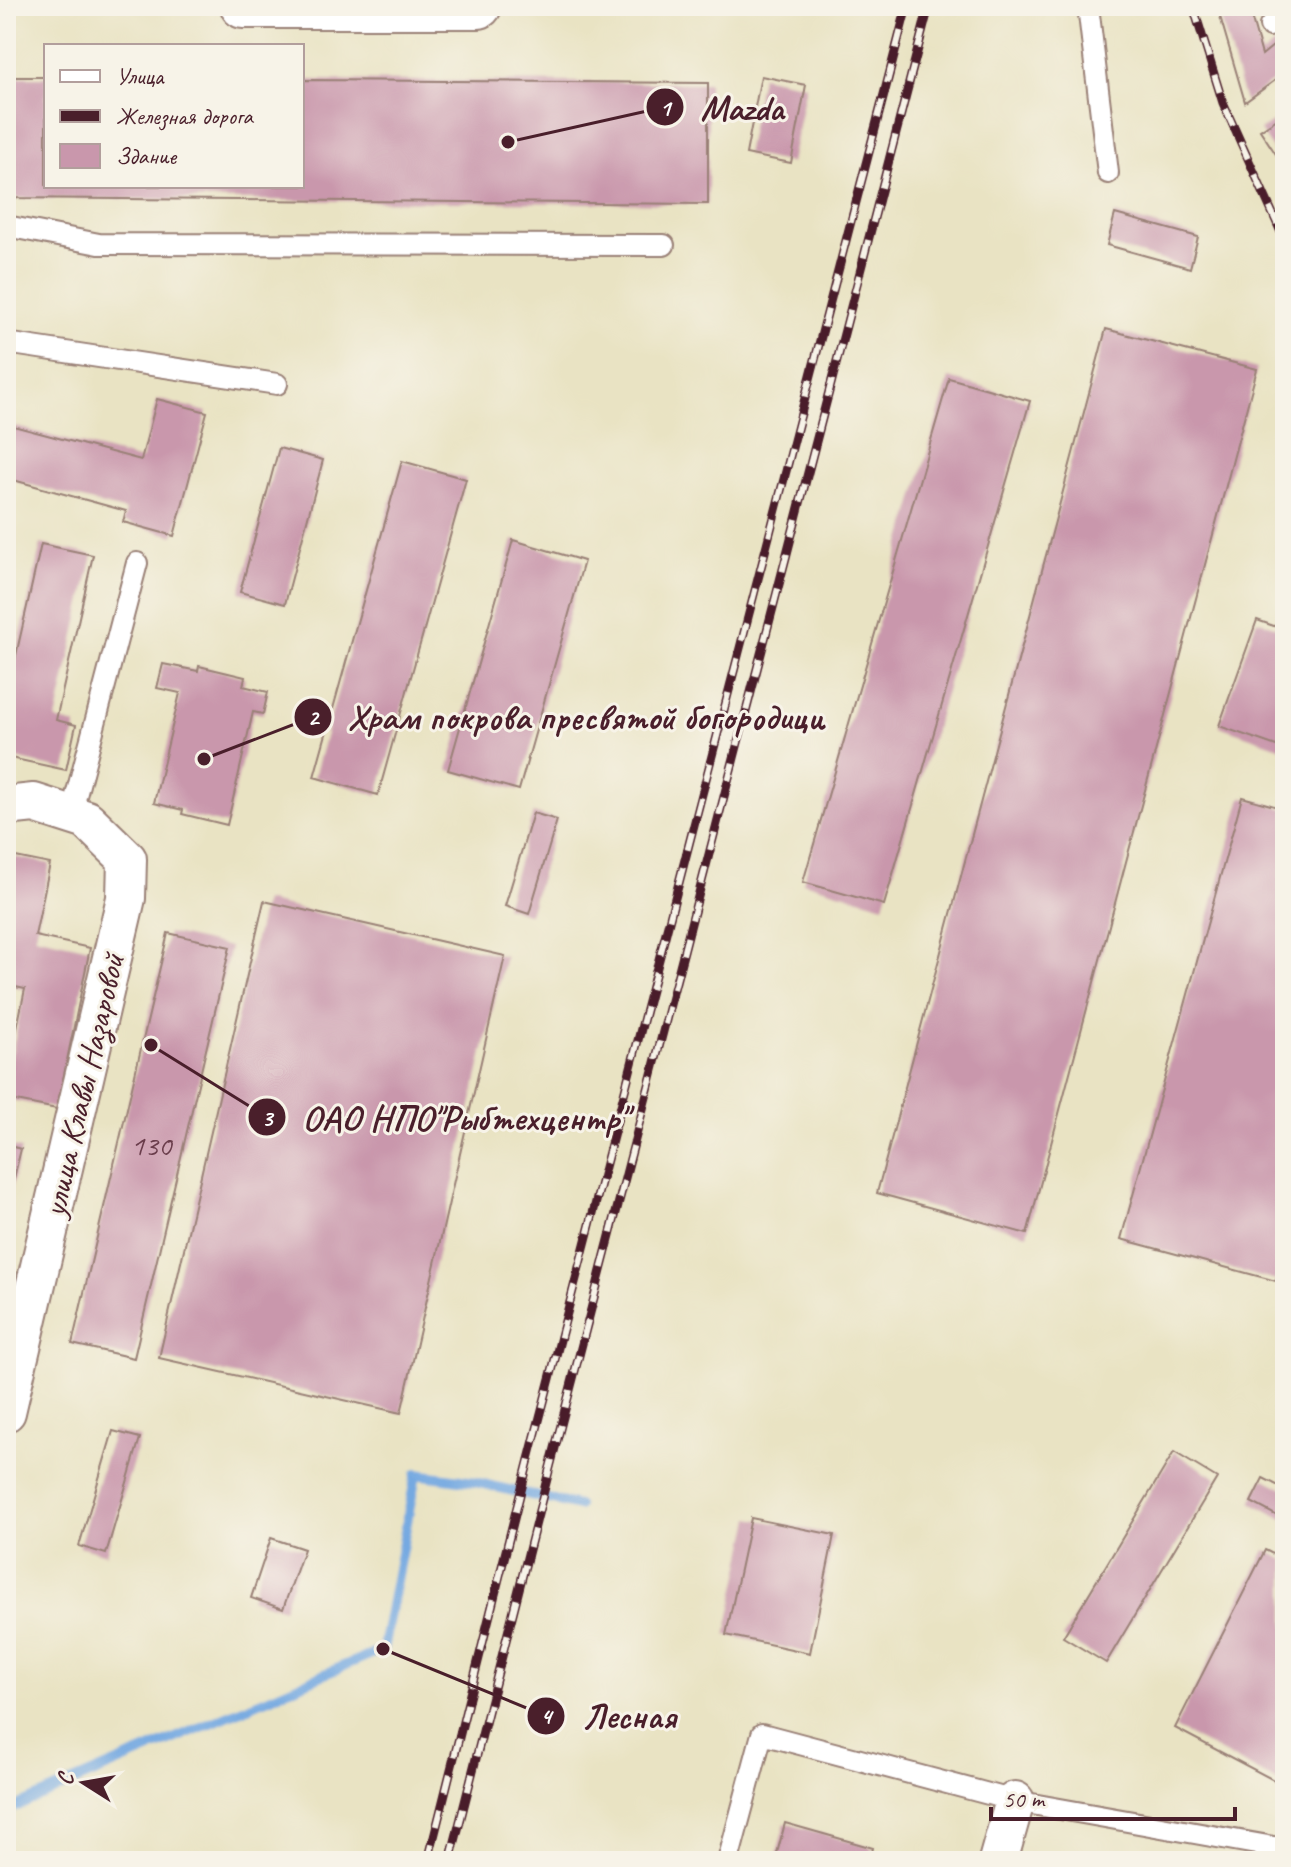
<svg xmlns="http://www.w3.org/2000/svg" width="1291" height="1867" font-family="Caveat,sans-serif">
  <rect width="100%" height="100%" fill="#f7f3e8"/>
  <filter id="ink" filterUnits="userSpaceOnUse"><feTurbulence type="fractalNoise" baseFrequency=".0125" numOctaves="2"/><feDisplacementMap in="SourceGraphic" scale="16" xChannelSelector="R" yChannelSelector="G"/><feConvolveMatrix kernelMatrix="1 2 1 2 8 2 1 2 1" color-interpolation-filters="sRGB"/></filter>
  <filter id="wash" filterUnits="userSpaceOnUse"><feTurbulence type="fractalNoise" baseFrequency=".006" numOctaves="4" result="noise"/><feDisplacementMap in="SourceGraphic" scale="32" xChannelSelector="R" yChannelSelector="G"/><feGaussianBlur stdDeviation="1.8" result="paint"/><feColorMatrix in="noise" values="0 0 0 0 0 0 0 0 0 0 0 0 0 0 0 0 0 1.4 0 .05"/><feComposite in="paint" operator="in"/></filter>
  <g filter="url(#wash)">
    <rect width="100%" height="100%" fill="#e9e3c3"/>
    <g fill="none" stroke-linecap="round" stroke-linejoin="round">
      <path stroke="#74a9e1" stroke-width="10" d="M6,1811L383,1649L416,1474L475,1482L578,1506"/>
    </g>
    <g id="blocks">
      <g fill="#c997ac">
        <path d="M1217,6H1248L1262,55L1285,36V73L1245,102Z"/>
        <path d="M761,76L806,85L791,163L746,154Z"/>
        <path d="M6,77H46V186H302V80L708,83V204L6,198Z"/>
        <path d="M1285,114V168L1260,130Z"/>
        <path d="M1115,214L1198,237L1190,268L1107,245Z"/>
        <path d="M1106,329L1257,369L1027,1234L877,1193Z"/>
        <path d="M949,378L1030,401L884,905L803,882Z"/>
        <path d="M157,399L207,412L174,536L123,522L126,511L6,478V424L141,460Z"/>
        <path d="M279,448L323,460L285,604L240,592Z"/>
        <path d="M402,461L466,479L378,795L314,777Z"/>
        <path d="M513,540L584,561L519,790L448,770Z"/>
        <path d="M41,544L93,555L56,720L76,725L66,770L6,757V700Z"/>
        <path d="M1257,620L1285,630V749L1219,726Z"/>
        <path d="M163,664L198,671L199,666L245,677L243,686L268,692L263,714L253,712L227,825L182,814L183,810L154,803L180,693L157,688Z"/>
        <path d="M1242,797L1285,809V1249L1276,1281L1121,1239Z"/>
        <path d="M533,813L557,820L529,914L505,906Z"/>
        <path d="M6,855L50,864L35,936L90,948L57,1109L6,1099V1081L25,989L6,985Z"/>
        <path d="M264,901L505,956L401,1413L159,1358Z"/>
        <path d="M168,933L230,947L134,1358L72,1344Z"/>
        <path d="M6,1145L21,1149L7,1207H6Z"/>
        <path d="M113,1431L140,1438L106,1554L79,1546Z"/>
        <path d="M1174,1452L1217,1478L1106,1663L1063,1637Z"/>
        <path d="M1263,1478L1285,1489V1520L1251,1502Z"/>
        <path d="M751,1518L834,1535L810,1653L726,1635Z"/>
        <path d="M271,1538L304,1549L283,1609L251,1598Z"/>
        <path d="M1265,1550L1285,1560V1786L1175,1728Z"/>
        <path d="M785,1823L873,1848L870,1861H775Z"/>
      </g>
    </g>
  </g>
  <g filter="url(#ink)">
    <use href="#blocks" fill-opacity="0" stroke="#9a8177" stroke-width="2"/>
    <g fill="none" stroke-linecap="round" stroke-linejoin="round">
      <g stroke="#9a8177" stroke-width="24">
        <g id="service">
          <path d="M1088,6L1108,173"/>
          <path d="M1270,26L1285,13"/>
          <path d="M6,226L99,244L664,245"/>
          <path d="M6,343L277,384"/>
          <path d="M71,815L137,563"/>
          <path d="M728,1861L762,1734L1015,1801L1285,1849"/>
        </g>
      </g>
      <g stroke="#9a8177" stroke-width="42">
        <g id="minor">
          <path d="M6,806L34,803L87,820L127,859L126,898L6,1412"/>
          <path d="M998,1861L1015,1801"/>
        </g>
      </g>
      <g stroke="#9a8177" stroke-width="48">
        <path id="primary" d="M243,6H479"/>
      </g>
      <use href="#service" stroke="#fff" stroke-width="20"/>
      <use href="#minor" stroke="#fff" stroke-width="38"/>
      <use href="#primary" stroke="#fff" stroke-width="44"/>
      <g stroke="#4a1f2b" stroke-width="9">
        <g id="rail">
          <path d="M1193,6L1223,103L1285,241"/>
          <path d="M428,1861L527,1467L907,6"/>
          <path d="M450,1861L548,1475L929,6"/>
        </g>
      </g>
      <use href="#rail" stroke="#f7f3e8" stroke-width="6" stroke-dasharray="18" stroke-linecap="butt"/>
    </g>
  </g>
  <g text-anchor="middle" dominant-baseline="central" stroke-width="6" stroke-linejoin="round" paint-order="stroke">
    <g font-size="30" fill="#6a3d4b">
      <text x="151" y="1145">130</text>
    </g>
    <g font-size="34" fill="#4a1f2b" stroke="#f7f3e8">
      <text transform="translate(83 1085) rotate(-77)">улица Клавы Назаровой</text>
    </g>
  </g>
  <path fill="none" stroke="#4a1f2b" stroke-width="3" d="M508 142L665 107M204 759L313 717M151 1045L267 1117M383 1649L546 1716"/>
  <g fill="#4a1f2b" stroke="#f7f3e8" stroke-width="3">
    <circle cx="508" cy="142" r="8"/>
    <circle cx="204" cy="759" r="8"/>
    <circle cx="151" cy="1045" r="8"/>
    <circle cx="383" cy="1649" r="8"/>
    <circle cx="665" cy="107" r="20"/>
    <circle cx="313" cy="717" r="20"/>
    <circle cx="267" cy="1117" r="20"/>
    <circle cx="546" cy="1716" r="20"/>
  </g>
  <g font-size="24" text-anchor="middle" font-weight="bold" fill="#fff">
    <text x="665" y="116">1</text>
    <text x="313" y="725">2</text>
    <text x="267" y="1126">3</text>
    <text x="546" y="1724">4</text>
  </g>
  <g font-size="36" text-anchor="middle" font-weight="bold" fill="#4a1f2b" stroke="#f7f3e8" stroke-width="6" stroke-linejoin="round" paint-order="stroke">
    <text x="742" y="120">Mazda</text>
    <text x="586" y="729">Храм покрова пресвятой богородици</text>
    <text x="465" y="1130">ОАО НПО"Рыбтехцентр"</text>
    <text x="629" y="1728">Лесная</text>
  </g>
  <rect width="1291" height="1867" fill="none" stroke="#f7f3e8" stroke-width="32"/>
  <rect x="44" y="44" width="260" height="144" fill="#f7f3e8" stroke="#b29e9c" stroke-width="2"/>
  <rect x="60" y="70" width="40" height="12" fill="#ffffff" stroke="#b29e9c" stroke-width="2"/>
  <text x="116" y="84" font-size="24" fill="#4a1f2b">Улица</text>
  <rect x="60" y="110" width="40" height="12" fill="#4a1f2b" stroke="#b29e9c" stroke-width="2"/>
  <text x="116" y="124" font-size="24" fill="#4a1f2b">Железная дорога</text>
  <rect x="60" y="144" width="40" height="24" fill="#c997ac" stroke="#b29e9c" stroke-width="2"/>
  <text x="116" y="164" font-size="24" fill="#4a1f2b">Здание</text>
  <g transform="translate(84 1783) rotate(281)" stroke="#f7f3e8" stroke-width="6" paint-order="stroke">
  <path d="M0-6L14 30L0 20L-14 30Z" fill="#4a1f2b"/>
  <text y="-12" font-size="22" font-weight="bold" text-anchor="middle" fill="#4a1f2b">С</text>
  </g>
  <path d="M991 1807v12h244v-12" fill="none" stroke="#4a1f2b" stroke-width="4"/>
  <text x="1003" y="1807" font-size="24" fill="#4a1f2b" stroke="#f7f3e8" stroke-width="6" paint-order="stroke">50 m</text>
</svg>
